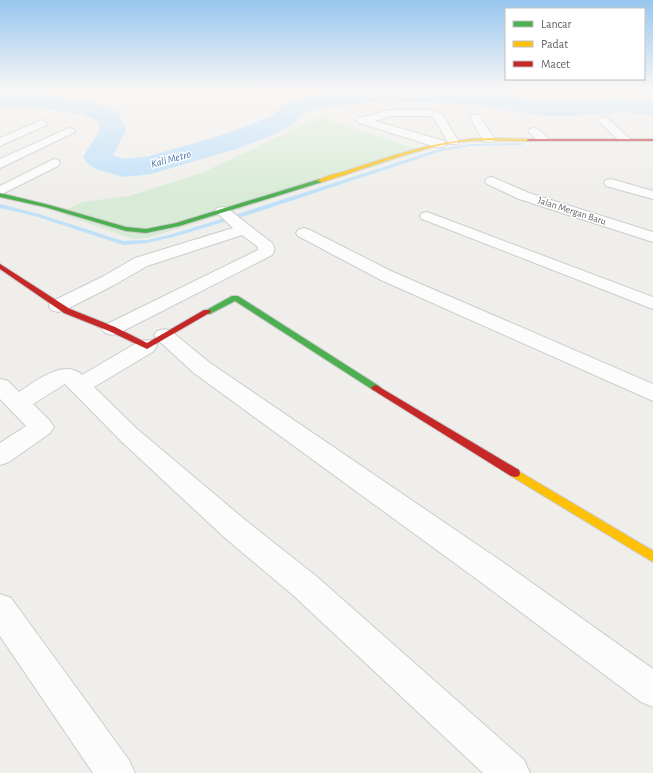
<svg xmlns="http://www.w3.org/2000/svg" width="653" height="773" font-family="'Alegreya Sans',sans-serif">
  <rect width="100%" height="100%" fill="#efeeea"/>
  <path fill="#d8ebd6" d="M320,117L423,151L148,238L133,239L59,213L82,202L129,196L204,172Z"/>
  <path fill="#bfe0f9" d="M608,100L653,104V111L632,109L602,110L592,101Z"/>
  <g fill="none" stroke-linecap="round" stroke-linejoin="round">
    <path fill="#bfe0f9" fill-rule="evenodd" d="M520,143H522V145L471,146L442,151L248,215L173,237L147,243L123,245L35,216L0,208V204L39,214L123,241L147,240L169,235L244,212L439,149L471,144Z"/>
    <path fill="#bfe0f9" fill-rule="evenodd" d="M365,89L467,90L543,102H572L620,98L653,101V115L620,112L572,116H543L467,104L378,101L314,109L300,116L292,125L271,136L236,149L151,174L123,177L96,169L87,163L83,157L100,130L98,121L81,114L37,108H0V94H37L94,102L118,112L126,130L113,155L124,159L149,156L216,137L253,124L274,115L282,106L300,98Z"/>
    <g stroke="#cbcccc" stroke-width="2">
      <g id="street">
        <path d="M389,110H431L442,114L459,142L457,144H449L434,118L429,116H390L375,121L444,141L446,144L444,147H436L360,123L356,120L357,118L364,117Z"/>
        <path d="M475,114L479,115L495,140L493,142H485L483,140L470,117Z"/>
        <path d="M603,117L607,118L628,137L630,139L628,141H620L599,122L598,120L599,118Z"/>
        <path d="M42,120L47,123L46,125L0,146V138Z"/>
        <path d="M69,128L73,129L75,131L73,133L0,168V159Z"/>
        <path d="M534,128C540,129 544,134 548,139L546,141H538L528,131L530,129Z"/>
        <path d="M54,159L58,160L60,163L58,166L0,195V186Z"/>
        <path d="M492,177L529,193L653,232V242L519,199L487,184L485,181L487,178Z"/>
        <path d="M611,179L653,191V199L606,186L604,183L606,180Z"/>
        <path d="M222,207L227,208L272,243C275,247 275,251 272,255L119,333L112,335L105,333L102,329L105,325L258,250V247L242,235L147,266L114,285L65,310L58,312L51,310L49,306L51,302L102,277L135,258L233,228L215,211L217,208Z"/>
        <path d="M427,212L653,297V309L422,219L420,216L422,213Z"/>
        <path d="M304,228L310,230L393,272L653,384V401L381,280L298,236L296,233L298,230Z"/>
        <path d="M164,329L171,331L210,363L504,563L653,669V707L641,702L482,583L194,373L157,339L154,335L157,331Z"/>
        <path d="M147,340L154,341L157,346L154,351L94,387L137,429L244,519L316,576L524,760L530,773H483L294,596L224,537L121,441L65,384L33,404L50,421L54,427L50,433L9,462L0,465V443L26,426L0,399V379L8,381L19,392C35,382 64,358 82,375L140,341Z"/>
        <path d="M0,594L11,598L129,760L135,773H93L0,636Z"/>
      </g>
    </g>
    <g stroke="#cacacb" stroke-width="2">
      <g id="fast">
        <path d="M320,179L323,181L322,182L179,226L146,233L126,231L45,207L0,197V193L49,205L126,227L146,229L176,223Z"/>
        <path d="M232,296H238L379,386L381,388L379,390H373L235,301L210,314H204L203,312Z"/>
      </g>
    </g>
    <g stroke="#cacacb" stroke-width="2">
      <g id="slow">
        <path d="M490,138L529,139L531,140L529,141C503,141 477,139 452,143C408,151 365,169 322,182L317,181C326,175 341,173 352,169C398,154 442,139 490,138Z"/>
        <path d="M515,469L653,551V562L511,476L510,473L511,470Z"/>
      </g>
    </g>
    <g stroke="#cacacb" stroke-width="2">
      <g id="jam">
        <path d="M529,139H653V141H527V140Z"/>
        <path d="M0,264L70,309L115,327L147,343L204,310H210L211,312L147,349L109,331L64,313L0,269Z"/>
        <path d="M376,385L519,470L520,473L519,476L515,477L511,476L373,390L371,388L373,386Z"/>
      </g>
    </g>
    <use href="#street" fill="#fdfcfc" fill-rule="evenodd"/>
    <use href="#fast" fill="#4caf50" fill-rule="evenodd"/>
    <use href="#slow" fill="#ffc107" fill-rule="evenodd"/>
    <use href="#jam" fill="#c62828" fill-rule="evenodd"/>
  </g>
  <linearGradient id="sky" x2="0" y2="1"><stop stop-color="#97c6ef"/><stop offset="0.45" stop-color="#f8f7f6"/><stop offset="1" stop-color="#f8f7f6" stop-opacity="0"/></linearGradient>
  <rect width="653" height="197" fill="url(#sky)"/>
  <g text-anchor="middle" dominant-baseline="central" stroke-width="3" stroke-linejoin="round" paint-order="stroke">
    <g font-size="10" fill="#5f6368" stroke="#fff">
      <text transform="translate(572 211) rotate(18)">Jalan Mergan Baru</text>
    </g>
    <g font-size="11" font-style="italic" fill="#4174aa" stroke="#fff">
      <text transform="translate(171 159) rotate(-15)">Kali Metro</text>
    </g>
  </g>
  <rect x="505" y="8" width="140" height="72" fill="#ffffff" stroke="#bfc1c3"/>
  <rect x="513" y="21" width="20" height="6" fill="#4caf50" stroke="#bfc1c3"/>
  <text x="541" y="28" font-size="12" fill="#5f6368">Lancar</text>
  <rect x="513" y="41" width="20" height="6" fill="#ffc107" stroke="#bfc1c3"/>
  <text x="541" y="48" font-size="12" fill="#5f6368">Padat</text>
  <rect x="513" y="61" width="20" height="6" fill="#c62828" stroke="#bfc1c3"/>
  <text x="541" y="68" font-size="12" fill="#5f6368">Macet</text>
</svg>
